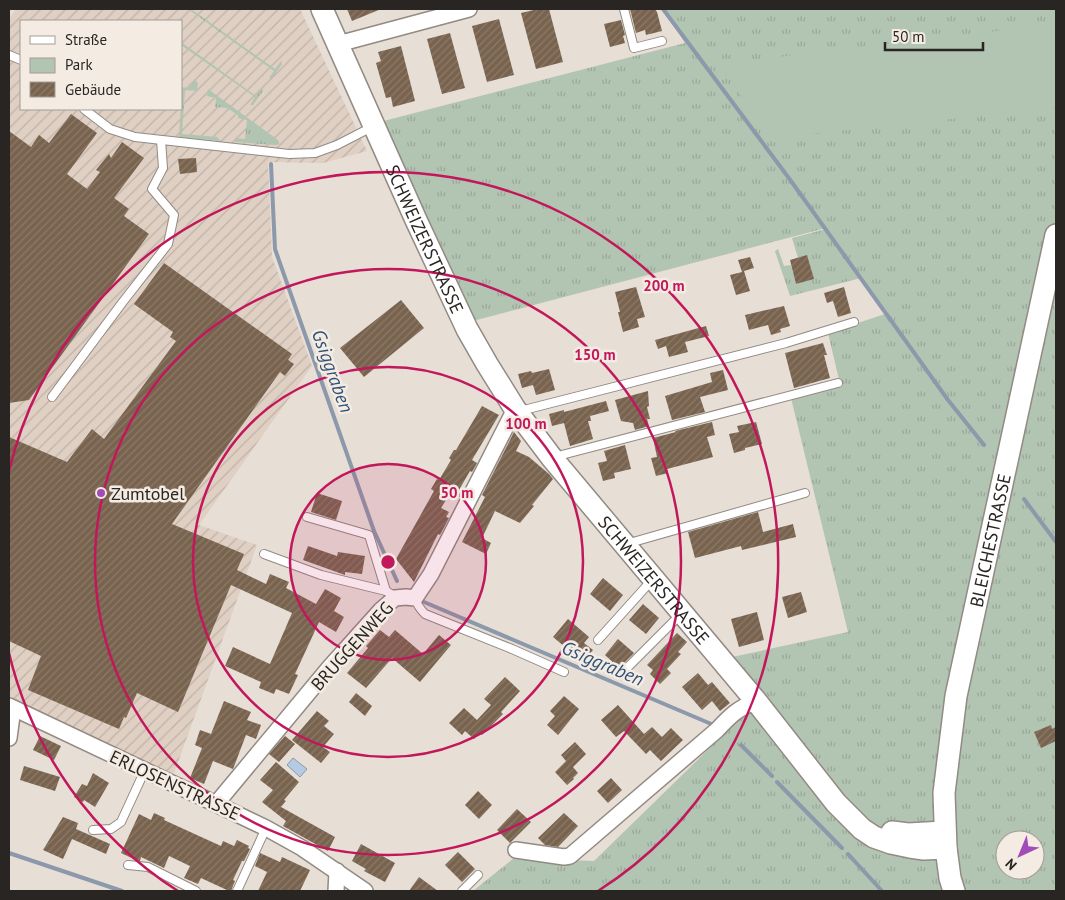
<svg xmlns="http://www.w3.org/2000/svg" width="1065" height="900" font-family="'PT Sans',sans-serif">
  <defs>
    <pattern id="industrial-furrows" width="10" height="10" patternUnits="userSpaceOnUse" patternTransform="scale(1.25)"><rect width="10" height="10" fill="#dfd0c3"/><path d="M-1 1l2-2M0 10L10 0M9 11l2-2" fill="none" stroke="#bfb2a7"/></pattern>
    <pattern id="grass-tufts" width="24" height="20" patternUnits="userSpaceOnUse" patternTransform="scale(1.25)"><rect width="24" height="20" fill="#b2c4b2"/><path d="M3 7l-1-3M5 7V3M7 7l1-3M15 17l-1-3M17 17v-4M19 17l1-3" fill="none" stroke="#99a899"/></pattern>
    <pattern id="building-hatch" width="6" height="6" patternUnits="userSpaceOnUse" patternTransform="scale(1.25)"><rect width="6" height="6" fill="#79634e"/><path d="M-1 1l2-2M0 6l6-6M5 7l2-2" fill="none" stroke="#8a7a6a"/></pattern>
  </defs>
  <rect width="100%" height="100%" fill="#e7ded6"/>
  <path fill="url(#industrial-furrows)" fill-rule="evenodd" d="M17,9H300L367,151L323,163L268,162L272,257L312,366L199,525L257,545L173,776L9,696V18ZM21,21H181V109H21Z"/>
  <g fill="url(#grass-tufts)" fill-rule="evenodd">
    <path d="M188,9H191L275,69L281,61L282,64L272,78H269L274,71Z"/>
    <path d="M663,9H1056V891H473L514,858L594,861L758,701L723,659L848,632L791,398L840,384L828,333L888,313L826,228L469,322L376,123L685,43ZM1005,840H1035V870H1005Z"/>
    <path d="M181,42L256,96L262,88L263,91L253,105H250L255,97L181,45Z"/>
    <path d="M195,80L198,83L197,91L185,90L182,134L217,137L221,141L179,137L182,87L188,88Z"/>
    <path d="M208,89L278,140L279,142V144L276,145L235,142V138L245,139L247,120L238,118V115L227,108L215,107L216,98L207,96Z"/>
    <path d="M826,229L861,278L790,296L775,251L778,249L784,266L791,265L796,284L813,279L798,258L792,238Z"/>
  </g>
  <path fill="#b2c4b2" d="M1056,24V108L771,138L719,64Z"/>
  <path fill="#b5cbe4" stroke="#8b99aa" d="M293,758L307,769L300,777L287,765Z"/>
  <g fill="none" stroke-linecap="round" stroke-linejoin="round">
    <g stroke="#8b99aa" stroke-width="4">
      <path d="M663,9L791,181L948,400L984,445"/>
      <path d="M271,164L275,249L374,531L397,581"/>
      <path d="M1024,499L1056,542"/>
      <path d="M424,602L716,726"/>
      <path d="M741,745L772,776"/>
      <path d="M777,782L842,848"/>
      <path d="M9,853L122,891"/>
      <path d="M848,854L882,891"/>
    </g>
  </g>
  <g fill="url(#building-hatch)">
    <path d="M347,9H381L352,21Z"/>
    <path d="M538,9H549L563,62L536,69L521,13Z"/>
    <path d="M630,9H655L657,12L662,31L646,35L645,30L636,33Z"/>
    <path d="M499,19L514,75L487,82L472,26Z"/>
    <path d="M621,20L625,35L623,36L625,43L610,47L604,24Z"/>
    <path d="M450,33L465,88L442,94L427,39Z"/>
    <path d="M401,46L415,101L393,107L391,97L386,98L376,63L381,61L378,52Z"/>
    <path d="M71,114L97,133L67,174L87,189L100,172L96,170L109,154L111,158L122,142L144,158L114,198L129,209L124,216L149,234L29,400L9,403V131L31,147L39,135L49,143Z"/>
    <path d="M196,158L197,172L180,174L178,159Z"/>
    <path d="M807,255L814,279L796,284L790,260Z"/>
    <path d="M750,257L754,268L744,271L750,291L736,295L730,275L742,272L738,260Z"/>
    <path d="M164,263L292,354L288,360L294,364L285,376L280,372L172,524L244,554L237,570L266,584L270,574L289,582L286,588L316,604L325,589L341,598L334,611L344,617L336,632L319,622L295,674L298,675L289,694L276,689L274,694L259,688L261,682L225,666L233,647L270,664L292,613L231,585L178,712L137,693L126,718L124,717L119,729L28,690L41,656L9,641V437L67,462L92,429L104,439L176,341L170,337L173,332L134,304Z"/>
    <path d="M636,287L645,317L637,319L639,327L623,332L618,312H620L615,292Z"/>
    <path d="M844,287L851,313L838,317L833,301L827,303L824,293Z"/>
    <path d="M401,300L424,328L364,377L340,348Z"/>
    <path d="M784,306L790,326L780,329L781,332L771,335L768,325L749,330L745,315Z"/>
    <path d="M706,326L709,336L685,342L688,352L669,357L666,346L658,349L655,340Z"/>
    <path d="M823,343L827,355H824L830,378L794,388L785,353Z"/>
    <path d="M549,369L555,390L536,395L533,385L522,388L518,374L531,371L532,373Z"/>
    <path d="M723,370L728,390L700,397L705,412L672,420L665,396L712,382L710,373Z"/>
    <path d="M648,391L649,406L647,407L650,419H647L649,426L635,430L633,423L621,421L615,400Z"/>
    <path d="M606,401L609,411L590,416L591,421H588L593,439L570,446L564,423L552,426L549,414L564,410V412Z"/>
    <path d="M482,406L499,415L472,460L477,463L472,472L470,471L459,490L454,487L441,508L449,512L446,517L449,518L440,535L438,534L414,582L396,559L434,491L431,489L437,479L439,480L451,460L449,458L454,450H456Z"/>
    <path d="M712,422L715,435L707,437L713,457L667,469L668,473L656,476L651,458L657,457L653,438L676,432L675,431Z"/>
    <path d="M756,422L762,444L745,448V450L734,453L729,434L739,432L737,426Z"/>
    <path d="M514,432L521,441L516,451L529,457L549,474L553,479L532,505L534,506L520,523L495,511L482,538L491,543L486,554L462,542L485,497L482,495Z"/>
    <path d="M625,445L631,469L614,473L615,478L603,481L598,463L607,461L604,451Z"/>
    <path d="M317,493L342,501L336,520L311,512Z"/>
    <path d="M758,512L763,532L793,524L796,537L742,550L741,546L695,558L688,532Z"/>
    <path d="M308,546L337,556L338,552L365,556L362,574L345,572V575L303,560Z"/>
    <path d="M603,578L623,595L610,611L590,594Z"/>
    <path d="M801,592L807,612L788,618L782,597Z"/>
    <path d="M643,604L659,618L646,634L629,620Z"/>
    <path d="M757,612L764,640L739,647L731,619Z"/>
    <path d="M568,619L589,637L584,643L593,650L583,662L553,637Z"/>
    <path d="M380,630L389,637L395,630L423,654L439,635L451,645L420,682L392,658L366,688L347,673L368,648L366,646Z"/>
    <path d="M677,633L687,642L678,652L681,654L667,669L671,673L660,684L650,674L653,670L647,665Z"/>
    <path d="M618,639L634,653L622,665L620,669L605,655Z"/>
    <path d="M698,673L708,685L712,682L730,703L720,711L712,701L702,710L682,687Z"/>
    <path d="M505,677L520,691L501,712L503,714L482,735L480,733L474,739L465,731L462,735L449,723L464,708L477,720L491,705L484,699Z"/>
    <path d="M356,693L372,706L365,716L349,702Z"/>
    <path d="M564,696L579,709L558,735L547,725L555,716L550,711Z"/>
    <path d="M224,701L251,712L247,720L261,725L256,739L246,735L233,769L213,761L204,784L190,778L202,748L195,745L200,730L211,734Z"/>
    <path d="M618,705L644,734L652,727L662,737L671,728L683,740L661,761L650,750L646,754L624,731L616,737L601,720Z"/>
    <path d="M317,711L329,721L324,726L334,734L323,747L330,752L321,763L292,740Z"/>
    <path d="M1051,725L1052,729L1056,727V741L1041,748L1034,732Z"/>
    <path d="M40,736L61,746L54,760L33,750Z"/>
    <path d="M285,736L295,744L279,762L269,754Z"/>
    <path d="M575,742L586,754L573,767L578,773L573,778L574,779L567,785L555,772L566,761L561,755Z"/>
    <path d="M276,762L299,782L284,800L286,801L281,807L335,837L328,851L283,826L286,821L262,802L273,790L260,780Z"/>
    <path d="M24,766L60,777L55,791L20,780Z"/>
    <path d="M93,773L109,783L95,807L84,800L83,802L74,797L82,784L87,786Z"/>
    <path d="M611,778L622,790L608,803L597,791Z"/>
    <path d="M478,791L492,805L479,819L465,805Z"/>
    <path d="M517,809L531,822L510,843L497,830Z"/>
    <path d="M154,813L165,818L164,820L221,846L223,841L234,846L237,840L249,846L248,848L250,849L244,861H242L233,880L235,881L231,891H229L201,878L198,884L184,878L190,866L169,856L164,868L141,857L140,861L136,860L121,853L139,814L151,820Z"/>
    <path d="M564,813L578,826L558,847L545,845L538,838Z"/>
    <path d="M63,817L78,823L76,829L110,844L106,854L72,839L63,859L43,850Z"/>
    <path d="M361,844L395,863L385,882L364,871L366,869L352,861Z"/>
    <path d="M458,852L475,869L462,882L445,865Z"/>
    <path d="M260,853L280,862L282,857L310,870L300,891H258L267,872L255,866Z"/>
    <path d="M419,877L438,891H409Z"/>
  </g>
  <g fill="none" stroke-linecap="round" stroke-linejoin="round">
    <g stroke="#928a83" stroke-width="10">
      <g id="lane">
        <path d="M624,9L634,48L662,41"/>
        <path d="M9,55L21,60"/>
        <path d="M84,109L110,129L135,137L289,154L315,153L337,145L372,127"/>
        <path d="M52,397L122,303L168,244L174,215L152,189L163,168L161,140"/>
        <path d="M520,411L786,343L854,322"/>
        <path d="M554,457L838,383"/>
        <path d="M307,517L369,535L386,591"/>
        <path d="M626,544L805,493"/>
        <path d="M264,554L321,575L386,591L391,594L395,598"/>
        <path d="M415,598C417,605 420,609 425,614L512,649L564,672"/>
        <path d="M598,640L652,580"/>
        <path d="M626,669L681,614"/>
        <path d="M93,830L111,829L121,822L145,770"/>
        <path d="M128,865L148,867L196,891"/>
        <path d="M237,891L266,828"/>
        <path d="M462,891L478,875"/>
      </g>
    </g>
    <g stroke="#928a83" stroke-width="18">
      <g id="street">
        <path d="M338,44L469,9"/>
        <path d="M9,706L216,804L266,828L302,848L365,891"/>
        <path d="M9,738L13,708"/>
        <path d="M216,804L329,668L381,610L395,598L406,597L415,598L431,574L515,409"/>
        <path d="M516,850L564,857L570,856L717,730C731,715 737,709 756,701"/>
        <path d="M336,891L337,871"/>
      </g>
    </g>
    <g stroke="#928a83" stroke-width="24">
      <g id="secondary">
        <path id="s1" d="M322,9L416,220L467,329L487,364L515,409L552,458L756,701L836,803L862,829L874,837L891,843L910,847L924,849L946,848"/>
        <path d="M892,832L908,834L944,832"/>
        <path id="s2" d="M954,891L950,878L946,848L944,793L956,696L1056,235"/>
      </g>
    </g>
    <use href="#lane" stroke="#fff" stroke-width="8"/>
    <use href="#street" stroke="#fff" stroke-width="15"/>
    <use href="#secondary" stroke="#fff" stroke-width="21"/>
  </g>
  <circle cx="388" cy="562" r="98" fill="#c2185b" fill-opacity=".12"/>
  <g fill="none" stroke="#c2185b" stroke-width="2.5">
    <circle cx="388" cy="562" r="98"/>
    <circle cx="388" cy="562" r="195"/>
    <circle cx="388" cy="562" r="293"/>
    <path d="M178 891A390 390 0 0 1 9 653M9 471A390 390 0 1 1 598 891"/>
  </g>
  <circle fill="#a24cba" stroke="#f4ebe3" stroke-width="2" cx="101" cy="493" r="5"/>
  <g text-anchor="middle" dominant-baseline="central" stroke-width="5" stroke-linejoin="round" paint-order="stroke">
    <g font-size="18" fill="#282522" stroke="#f4ebe3">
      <text stroke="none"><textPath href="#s1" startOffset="252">SCHWEIZERSTRASSE</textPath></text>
      <text stroke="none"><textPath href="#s2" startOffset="356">BLEICHESTRASSE</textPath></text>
      <text stroke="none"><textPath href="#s1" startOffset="665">SCHWEIZERSTRASSE</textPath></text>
      <text transform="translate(352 646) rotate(-48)">BRUGGENWEG</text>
      <text transform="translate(175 785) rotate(25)">ERLOSENSTRASSE</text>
    </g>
    <g font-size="18" fill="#282522" stroke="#f4ebe3" text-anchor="start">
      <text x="111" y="493">Zumtobel</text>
    </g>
    <g font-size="19" font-style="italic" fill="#305276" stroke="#f4ebe3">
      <text transform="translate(333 371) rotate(70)">Gsiggraben</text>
      <text transform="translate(603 663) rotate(23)">Gsiggraben</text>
    </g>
  </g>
  <circle cx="388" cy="562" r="8" fill="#c2185b" stroke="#f4ebe3" stroke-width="2.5"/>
  <g font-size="15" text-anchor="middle" font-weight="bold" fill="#c2185b" stroke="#f4ebe3" stroke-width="5" stroke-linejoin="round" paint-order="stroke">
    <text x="664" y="291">200 m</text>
    <text x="595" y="360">150 m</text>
    <text x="526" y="429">100 m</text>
    <text x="457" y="498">50 m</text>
  </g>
  <rect width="1065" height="900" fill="none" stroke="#282522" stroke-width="20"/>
  <rect x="20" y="20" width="162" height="90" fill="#f4ebe3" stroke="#a29c96"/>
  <rect x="30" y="36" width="25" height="8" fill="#ffffff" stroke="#a29c96"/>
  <text x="65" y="45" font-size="15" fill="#282522">Straße</text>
  <rect x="30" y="58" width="25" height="15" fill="#b2c4b2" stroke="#a29c96"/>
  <text x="65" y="70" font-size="15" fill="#282522">Park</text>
  <rect x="30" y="82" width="25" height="15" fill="url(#building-hatch)" stroke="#a29c96"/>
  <text x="65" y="95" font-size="15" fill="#282522">Gebäude</text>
  <g transform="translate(1020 855) rotate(224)"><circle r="24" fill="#f4ebe3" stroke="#a29c96"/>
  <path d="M0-4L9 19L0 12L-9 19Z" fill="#a24cba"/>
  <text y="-8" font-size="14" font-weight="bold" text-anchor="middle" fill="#282522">N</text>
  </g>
  <path d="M885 42v8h98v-8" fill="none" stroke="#282522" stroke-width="2.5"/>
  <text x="892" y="42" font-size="15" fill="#282522" stroke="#f4ebe3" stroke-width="4" paint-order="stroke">50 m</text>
</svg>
